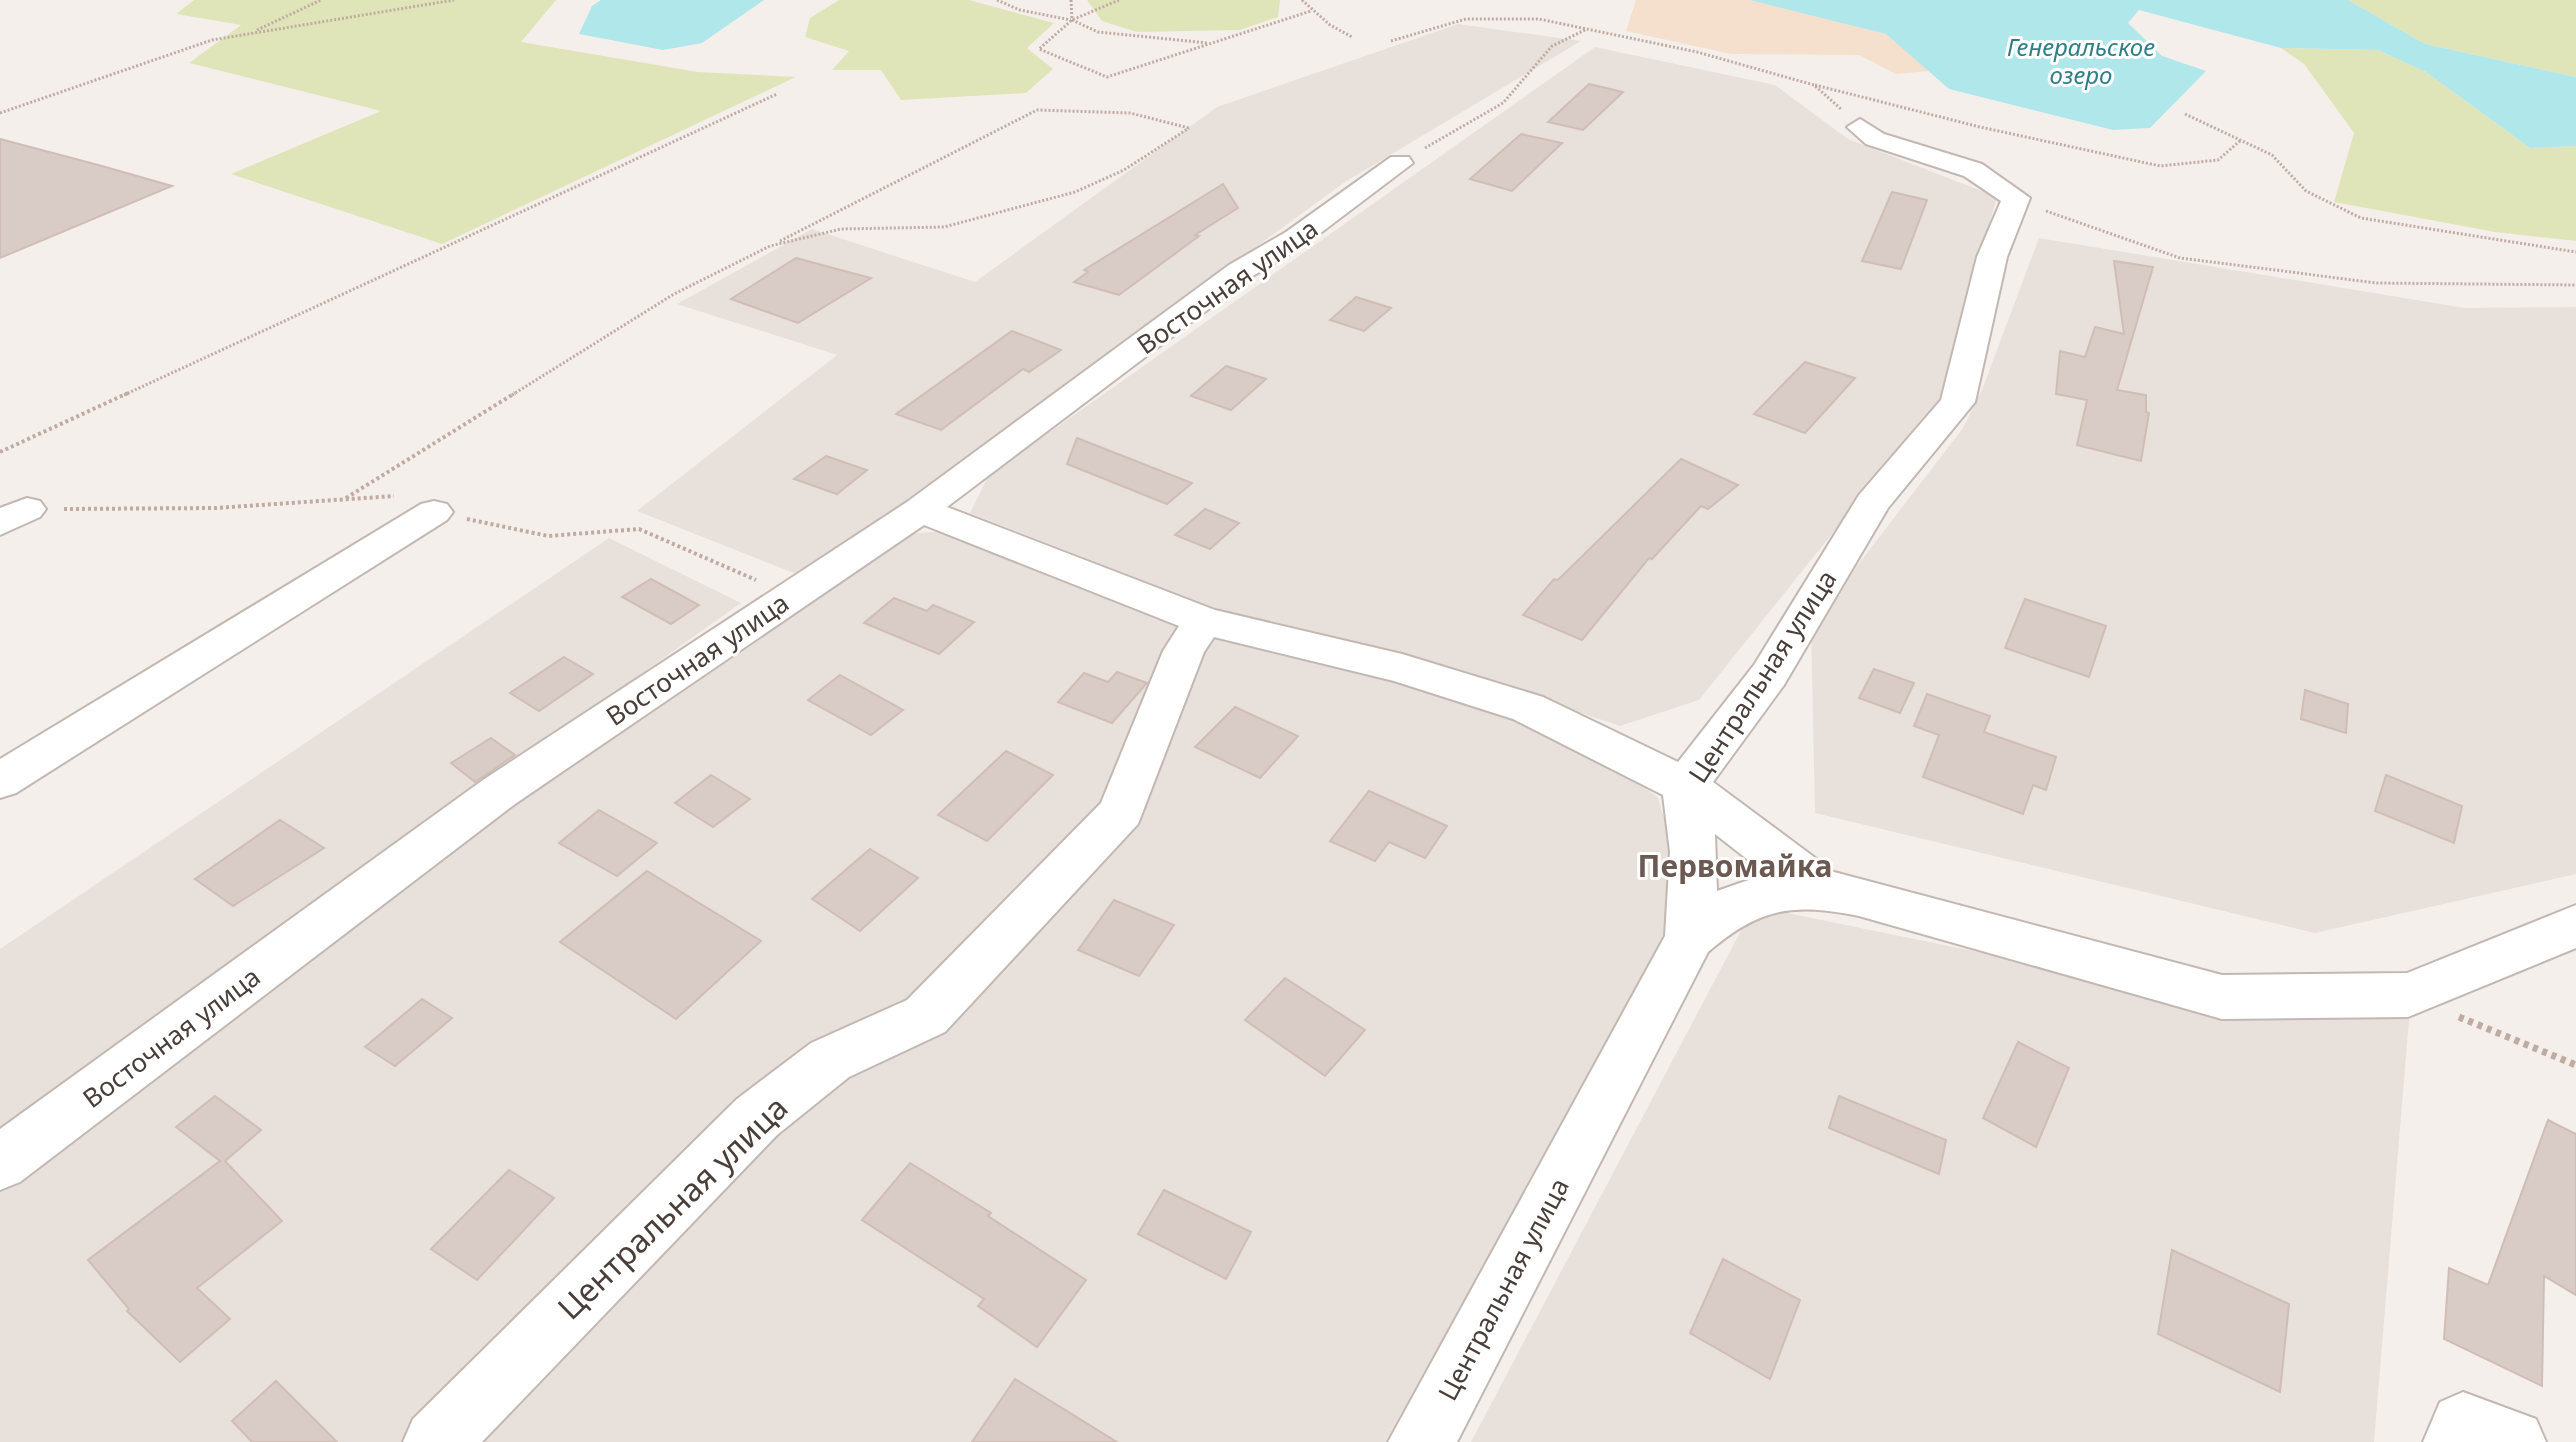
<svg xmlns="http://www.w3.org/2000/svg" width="2576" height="1442" font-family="'Noto Sans',sans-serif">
  <rect width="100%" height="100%" fill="#f5efec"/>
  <g fill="#e8e0db">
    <path d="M1458,24L1581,41L1345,182L804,577L637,511L837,355L677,304L812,229L975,282L1217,107Z"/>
    <path d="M1595,47L1775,85L1848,139L1997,197L1939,400L1699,700L1620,726L1419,659L1219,610L970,513L989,475Z"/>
    <path d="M2039,238L2465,308L2576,307V874L2315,933L1815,813L1811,626L1963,428L1982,390Z"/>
    <path d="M947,531L1215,636L1510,712L1614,763L1658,798L1671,842L1670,931L1385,1442H0V1190L516,797L904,534Z"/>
    <path d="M609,538L741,603L0,1129V949Z"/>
    <path d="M1754,906L2090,975L2410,1008L2374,1442H1471Z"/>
  </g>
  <g fill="#e0e5b9">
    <path d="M194,0H556L521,42L698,72L796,77L442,244L231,174L381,111L189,63L241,25L176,14Z"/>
    <path d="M839,0H969L1054,23L1027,48L1053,69L1026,93L901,100L881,70H832L849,51L805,37L810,18Z"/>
    <path d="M1087,0H1280L1278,17L1240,30L1137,32L1102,21Z"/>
    <path d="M2348,0H2576V77L2425,44Z"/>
    <path d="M2281,48L2378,50L2426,72L2530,148L2576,146V241L2495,232L2334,202L2354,133L2304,64Z"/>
  </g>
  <path fill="#f5dfcd" d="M1636,0H1750L1795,10L1886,34L1929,71L1896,74L1859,55L1731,54L1626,31Z"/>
  <g fill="#afe7eb">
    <path d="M601,0H764L702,43L663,50L579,34L592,6Z"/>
    <path d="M1750,0H2348L2425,44L2576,77V146L2530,148L2426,72L2378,50L2281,48L2139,10L2128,23L2162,56L2206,71L2150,128L2113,130L1949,89L1886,34Z"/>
  </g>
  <g fill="#d9cbc6" stroke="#d0bdb6" stroke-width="2">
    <path d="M1589,84L1623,92L1583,130L1548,122Z"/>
    <path d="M1521,134L1562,143L1512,191L1470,179Z"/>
    <path d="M0,139L102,166L172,186L0,258Z"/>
    <path d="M1223,184L1238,208L1195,235L1199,236L1119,295L1074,282L1088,272L1084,270Z"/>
    <path d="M1892,192L1927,200L1901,269L1862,261Z"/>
    <path d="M796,258L871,278L798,323L731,299Z"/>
    <path d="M2114,261L2153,267L2117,390L2146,395V412L2149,413L2141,461L2077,445L2087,400L2056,394L2060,351L2085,357L2095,327L2124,334Z"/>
    <path d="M1356,297L1391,308L1364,331L1330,320Z"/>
    <path d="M1012,331L1061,350L1029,372L1023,369L941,430L896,414Z"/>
    <path d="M1805,362L1855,378L1805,433L1754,414Z"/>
    <path d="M1226,366L1266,379L1231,410L1191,396Z"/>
    <path d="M1077,438L1192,483L1167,504L1067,464Z"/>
    <path d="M826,456L867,470L837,494L794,479Z"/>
    <path d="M1681,459L1738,485L1708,509L1701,506L1652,559L1649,558L1582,640L1523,615L1554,579L1558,580Z"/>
    <path d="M1205,509L1239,523L1210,549L1175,535Z"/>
    <path d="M651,579L699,605L671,624L622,597Z"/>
    <path d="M894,598L927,611L933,605L974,622L939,654L864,623Z"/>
    <path d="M2025,599L2106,626L2089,677L2005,648Z"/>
    <path d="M564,657L593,674L539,711L510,693Z"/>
    <path d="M1874,669L1914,683L1900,713L1859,698Z"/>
    <path d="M1117,672L1147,683L1112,723L1058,702L1084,673L1108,682Z"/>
    <path d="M840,675L903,710L871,735L808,700Z"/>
    <path d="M2305,690L2348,704L2346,733L2301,719Z"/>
    <path d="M1927,694L1990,716L1984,732L2056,757L2046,790L2033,785L2023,814L1923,777L1939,735L1914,726Z"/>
    <path d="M1235,707L1298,736L1260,778L1195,747Z"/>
    <path d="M491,738L515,755L475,782L451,763Z"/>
    <path d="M1006,751L1053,775L987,841L938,815Z"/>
    <path d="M711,775L750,799L713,827L675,803Z"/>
    <path d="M2386,775L2462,806L2454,843L2375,811Z"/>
    <path d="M1369,791L1447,826L1425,858L1389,842L1375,861L1330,841Z"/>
    <path d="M599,810L657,843L617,876L559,843Z"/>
    <path d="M280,820L324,848L233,906L195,879Z"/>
    <path d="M870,849L918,878L860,931L812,899Z"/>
    <path d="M647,871L761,941L676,1019L560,942Z"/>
    <path d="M1114,900L1174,925L1139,976L1078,950Z"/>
    <path d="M1285,978L1365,1030L1325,1076L1245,1020Z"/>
    <path d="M422,999L452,1018L395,1066L365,1047Z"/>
    <path d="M2018,1042L2069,1068L2036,1147L1983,1118Z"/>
    <path d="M215,1096L261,1130L225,1161L282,1221L197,1288L230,1319L180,1362L127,1311L129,1309L88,1260L220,1161L176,1127Z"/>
    <path d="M1839,1096L1946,1140L1939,1174L1829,1128Z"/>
    <path d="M2548,1120L2576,1134V1295L2544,1276L2542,1386L2444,1339L2449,1268L2488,1285Z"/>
    <path d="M910,1163L991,1213L988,1216L1086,1280L1037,1347L978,1306L984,1299L862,1220Z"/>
    <path d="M509,1170L554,1198L477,1280L431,1249Z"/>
    <path d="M1164,1190L1251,1232L1226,1279L1138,1234Z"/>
    <path d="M2172,1250L2289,1304L2280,1392L2158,1334Z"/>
    <path d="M1723,1259L1800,1300L1770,1379L1690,1333Z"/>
    <path d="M1015,1379L1117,1442H972Z"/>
    <path d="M276,1381L337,1442H252L232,1421Z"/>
  </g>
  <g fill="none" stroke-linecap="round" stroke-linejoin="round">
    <g stroke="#c3b7b2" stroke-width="4">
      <g id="minor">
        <path d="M1860,119L1884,134L1982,164L2030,198L2007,257L1975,402L1888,508L1784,685L1713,782L1834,872L2222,975L2407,973L2576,905V948L2408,1017L2222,1019L1859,916C1793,903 1760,907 1708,952L1457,1442H1388L1665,936L1670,852L1663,795L1513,719L1394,681L1214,637L1204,652L1138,824L945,1032L849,1077L777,1135L482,1442H403L413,1419L737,1099L811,1043L907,1000L1101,803L1163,651L1179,626L924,525L515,804L20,1182L0,1190V1129L483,780L907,502L1229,265L1286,232L1391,157H1409L1413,163L1306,244L1251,277L947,507L1215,610L1402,654L1543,697L1678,762L1754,665L1859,495L1941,400L1977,257L2001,201L1964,176L1866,144L1847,127ZM1715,834L1766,874L1717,891Z"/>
        <path d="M27,498L40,501L46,509L40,517L0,535V508Z"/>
        <path d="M434,501L447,504L453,512L447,520L16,793L0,798V759L421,504Z"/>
        <path d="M2463,1392L2536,1419L2546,1442H2423L2440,1402Z"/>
      </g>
    </g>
    <g stroke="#c0aba2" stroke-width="3" stroke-dasharray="2 2" stroke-linecap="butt">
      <path d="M997,0L1020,10L1071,20"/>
      <path d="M1071,0L1072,20L1098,32L1208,43"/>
      <path d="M1119,0L1072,20L1039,49L1107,77L1311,11"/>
      <path d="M1302,0L1330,25L1352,37"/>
      <path d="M257,30L321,0"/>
      <path d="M1391,41L1466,19H1539L1697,52L1814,85L1841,109"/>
      <path d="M1815,85L1980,127L2160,166L2218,160L2241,140"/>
      <path d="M0,113L212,40L454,0"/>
      <path d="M2185,114L2272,155L2306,191L2361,218L2576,252"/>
      <path d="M1425,148L1503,103L1552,46L1585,30"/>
      <path d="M2046,211L2180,258L2377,283L2576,285"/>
      <path d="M780,241L1037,110L1130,113L1189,128"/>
      <path d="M124,395L777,94"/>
      <path d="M512,395L674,294L770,246L841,229L944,227L1075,192L1124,170L1189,128"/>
    </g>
    <g stroke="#c0aba2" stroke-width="4" stroke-dasharray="3 3" stroke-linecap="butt">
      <path d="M0,452L128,393"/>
      <path d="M346,498L515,393"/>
      <path d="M64,509L216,508L394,496"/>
      <path d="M467,519L548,536L639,529L756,580"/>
    </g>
    <path stroke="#c0aba2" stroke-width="7" stroke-dasharray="5 5" stroke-linecap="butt" d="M2459,1017L2576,1065"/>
    <use href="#minor" fill="#fff" fill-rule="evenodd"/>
  </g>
  <g text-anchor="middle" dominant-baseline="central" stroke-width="6" stroke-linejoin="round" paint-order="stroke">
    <g font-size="24" font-style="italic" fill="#307f86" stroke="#fff">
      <text x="2081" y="46">Генеральское<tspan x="2081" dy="28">озеро</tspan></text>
    </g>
    <g font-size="26" fill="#493e3a" stroke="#fff">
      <text transform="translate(1227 286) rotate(-35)">Восточная улица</text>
      <text transform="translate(697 659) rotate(-34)">Восточная улица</text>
      <text transform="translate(1762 676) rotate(-57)">Центральная улица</text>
      <text transform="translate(171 1037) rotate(-37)">Восточная улица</text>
      <text transform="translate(1503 1289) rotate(-62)">Центральная улица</text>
    </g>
    <g font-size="30" font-weight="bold" fill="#6b5952" stroke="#fff">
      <text x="1735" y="865">Первомайка</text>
    </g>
    <g font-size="32" fill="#493e3a" stroke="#fff">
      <text transform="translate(672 1207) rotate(-44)">Центральная улица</text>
    </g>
  </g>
</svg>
